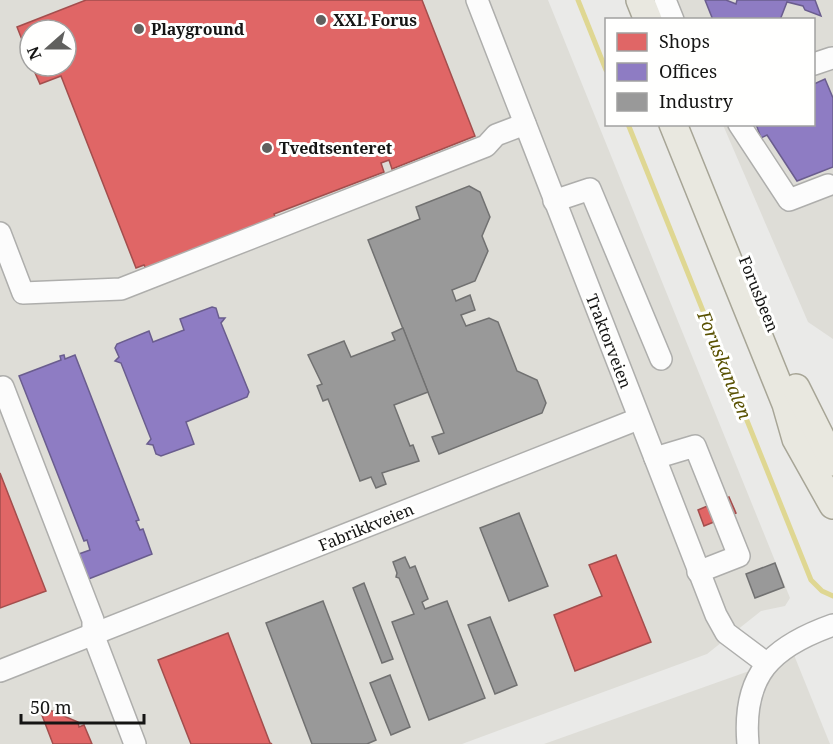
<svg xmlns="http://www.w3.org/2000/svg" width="833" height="744" font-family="'Noto Serif',serif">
  <rect width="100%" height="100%" fill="#eaeae8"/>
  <g fill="#deddd7" fill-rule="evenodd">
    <path d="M0,0H548L790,598L785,606L761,611L707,654L462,744H0ZM30,30H66V66H30Z"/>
    <path d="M668,0H833V339L808,322L723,125L814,124V20L677,19Z"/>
    <path d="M794,655L830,744H544Z"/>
  </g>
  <g fill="#e06666" stroke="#a34e4d" stroke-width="1.5">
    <path d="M86,0H422L475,136L392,169L389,160L381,163L384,172L274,214L278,225L150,276L144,265L136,268L61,76L40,84L32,66H66V30H30V60L17,27Z"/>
    <path d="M0,473L46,591L0,608Z"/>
    <path d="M729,497L736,513L704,526L698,510Z"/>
    <path d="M616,555L651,642L575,671L554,615L602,596L589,565Z"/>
    <path d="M228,633L270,743L272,744H191L158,660Z"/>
    <path d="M38,705L78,722L79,727L84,725L92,744H53Z"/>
  </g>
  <g fill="#8e7cc3" stroke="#6a5d8e" stroke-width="1.5">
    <path d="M705,0H726L736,4L737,0H815L821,16L805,10L803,6L787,2L780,20H713Z"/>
    <path d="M825,79L833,98V167L797,181L767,135L761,138L756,124H814V84Z"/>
    <path d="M212,307L216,308L219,318H225L221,323L249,392L247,397L186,422L194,444L161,456L156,454L153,445L147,444L151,439L121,363L115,361L119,357L115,348L117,344L149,331L153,342L184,330L180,319Z"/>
    <path d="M64,355L65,359L75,355L139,520L136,521L140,530L143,529L152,554L86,580L76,555L90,550L87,540L84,541L19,376L61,360L60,356Z"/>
  </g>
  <g fill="#999" stroke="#717171" stroke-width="1.5">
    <path d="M469,186L480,192L490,217L482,236L488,251L475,281L452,290L456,301L470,295L475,310L461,315L466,326L489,318L498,322L517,371L537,380L546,403L542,413L439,454L432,437L444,433L368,240L420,219L416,207Z"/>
    <path d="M403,328L428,392L394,405L410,446L413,445L419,461L382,473L386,484L376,488L371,477L360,481L328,399L323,401L317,386L322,384L308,355L344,341L351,357L395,340L392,333Z"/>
    <path d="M519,513L548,586L509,601L480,528Z"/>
    <path d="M405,557L410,568L415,566L428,599L422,602L425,609L447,601L485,698L429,720L392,622L414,614L399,578L396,577L397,573L393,562Z"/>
    <path d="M775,563L784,587L755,598L746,574Z"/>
    <path d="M364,583L393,659L382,663L353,588Z"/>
    <path d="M323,601L376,740L367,744H312L266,623Z"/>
    <path d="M490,617L517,685L495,694L468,625Z"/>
    <path d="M390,675L410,727L391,735L370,683Z"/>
  </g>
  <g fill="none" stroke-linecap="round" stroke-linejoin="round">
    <g stroke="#dfd792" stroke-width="5">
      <path d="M578,0L606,70"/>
      <path d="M628,124L811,580L822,591L833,596"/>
    </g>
    <g stroke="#aeaeac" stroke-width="24">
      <g id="minor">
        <path d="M477,0L716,615L726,633L766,663"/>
        <path d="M665,0L673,20"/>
        <path d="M814,64L832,58"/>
        <path d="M739,124L789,200L828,185"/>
        <path d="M554,201L590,189L661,359"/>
        <path d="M0,233L23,293L121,289L486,146L496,135L525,124"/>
        <path d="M3,387L93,620V634L135,744"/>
        <path d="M655,458L695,446L739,556L698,572"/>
        <path d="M0,671L638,419"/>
        <path d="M748,744C742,675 771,647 833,625"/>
      </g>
    </g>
    <g stroke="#a7a596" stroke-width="30">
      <g id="major">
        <path d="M640,0L648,20"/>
        <path d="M673,124L786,404L796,439L833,505"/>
        <path d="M796,388L833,462"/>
      </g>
    </g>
    <use href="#minor" stroke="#fcfcfc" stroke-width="21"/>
    <use href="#major" stroke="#e9e8e0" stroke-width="27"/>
  </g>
  <g fill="#60605e" stroke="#fffffe" stroke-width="2">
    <circle cx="321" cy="20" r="6"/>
    <circle cx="139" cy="29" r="6"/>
    <circle cx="267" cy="148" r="6"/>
  </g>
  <g text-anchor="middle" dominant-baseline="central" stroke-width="6" stroke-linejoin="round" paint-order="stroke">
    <g font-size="16" font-weight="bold" fill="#151514" stroke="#fffffe" text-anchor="start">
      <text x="333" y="20">XXL Forus</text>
      <text x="151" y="29">Playground</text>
      <text x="279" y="148">Tvedtsenteret</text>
    </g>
    <g font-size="16" fill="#151514" stroke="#fffffe">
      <text transform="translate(759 294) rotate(68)">Forusbeen</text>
      <text transform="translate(609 341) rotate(69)">Traktorveien</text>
      <text transform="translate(366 527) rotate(-22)">Fabrikkveien</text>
    </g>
    <g font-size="18" font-style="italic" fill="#595100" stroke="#fffffe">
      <text transform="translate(725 365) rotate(68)">Foruskanalen</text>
    </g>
  </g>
  <rect x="605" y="18" width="210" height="108" fill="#fffffe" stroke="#a1a1a0" stroke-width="1.5"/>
  <rect x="617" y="33" width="30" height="18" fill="#e06666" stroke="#a1a1a0" stroke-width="1.5"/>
  <text x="659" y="48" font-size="18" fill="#151514">Shops</text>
  <rect x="617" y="63" width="30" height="18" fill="#8e7cc3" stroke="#a1a1a0" stroke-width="1.5"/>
  <text x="659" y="78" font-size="18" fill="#151514">Offices</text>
  <rect x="617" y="93" width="30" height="18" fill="#999999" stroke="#a1a1a0" stroke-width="1.5"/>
  <text x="659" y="108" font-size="18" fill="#151514">Industry</text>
  <g transform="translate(48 48) rotate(249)"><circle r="28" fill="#fffffe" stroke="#a1a1a0" stroke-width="1.5"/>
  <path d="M0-4.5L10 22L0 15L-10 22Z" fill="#60605e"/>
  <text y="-9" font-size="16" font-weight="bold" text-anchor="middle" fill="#151514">N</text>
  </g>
  <path d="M21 714v9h123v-9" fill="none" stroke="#151514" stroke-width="3"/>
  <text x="30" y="714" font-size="18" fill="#151514" stroke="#fffffe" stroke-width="4.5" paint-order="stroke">50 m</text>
</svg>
